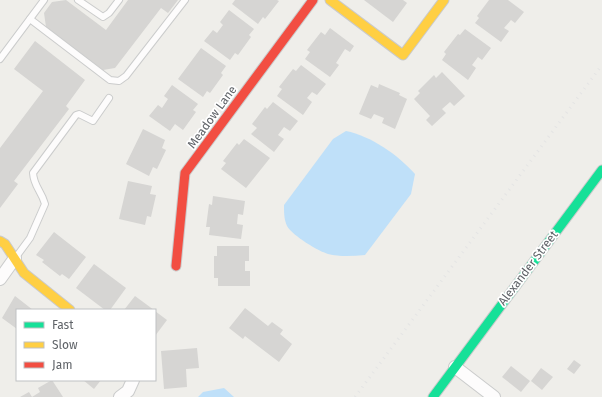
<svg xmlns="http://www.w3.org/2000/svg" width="602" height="397" font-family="'Fira Sans',sans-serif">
  <rect width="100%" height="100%" fill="#efeeea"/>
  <g fill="#bfe0f9">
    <path d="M346,131C371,136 398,155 415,174L411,194L365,255C353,256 340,257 328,254C318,251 293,236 287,226C284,219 284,213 284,205L333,139Z"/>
    <path d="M224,388L234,397H198L203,392Z"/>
  </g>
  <g fill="#d6d5d3">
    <path d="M66,0L106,30L128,0H178L168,13L161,8L115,68L103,70L46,27L44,13L52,2Z"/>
    <path d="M235,0H277L279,1L265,19L263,17L258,24L232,4Z"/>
    <path d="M364,0H403L407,3L393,22Z"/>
    <path d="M489,0H508L524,12L515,23L511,20L504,28L509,31L501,42L475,23L479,18L477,16Z"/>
    <path d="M229,10L254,29L249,35L251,37L238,55L235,53L230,60L204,41L213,30L217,33L223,25L220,22Z"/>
    <path d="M330,28L354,46L350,52L345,49L336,63L339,65L330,77L305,59L310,52L307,50L321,32L325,35Z"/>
    <path d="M465,29L491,48L482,60L478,57L472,65L476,68L468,80L442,60L446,54L444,52L458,34L460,35Z"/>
    <path d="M35,41L85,80L66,106L69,109L14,181L18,184L0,208V148L43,91L14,69Z"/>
    <path d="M201,48L226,66L221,73L223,75L210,93L207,91L203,97L178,79Z"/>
    <path d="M301,65L326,84L317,95L312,92L307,98L312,102L303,115L277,96L282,89L279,87L293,69L296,71Z"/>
    <path d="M442,72L465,96L454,106L450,102L442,109L446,113L432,126L426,120L430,116L414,99L420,93L418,91L434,75L436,78Z"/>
    <path d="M379,84L400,93L399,95L407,99L395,129L382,123L384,118L374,114L371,119L359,114L371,85L378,88Z"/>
    <path d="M172,85L198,104L193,110L196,112L183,130L175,124L170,131L149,116L158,105L162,108L168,99L164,96Z"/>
    <path d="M273,102L298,121L290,131L284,127L278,135L284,139L274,152L251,134L257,128L252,124L265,107L267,109Z"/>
    <path d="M143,129L165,140L162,148L166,150L157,169L153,167L149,176L126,164Z"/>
    <path d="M244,139L270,158L246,188L221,169L226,163L223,161L237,143L239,145Z"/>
    <path d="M128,181L152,186L150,194L156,195L151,217L147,216L145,225L119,219Z"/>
    <path d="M213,196L245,201L243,215L238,214L237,224L243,225L241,239L209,235L210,227H206L209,204L212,205Z"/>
    <path d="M54,232L86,257L69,279L62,274L60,276L42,262L44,260L36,255Z"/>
    <path d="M217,246H249V261H245V271H250V286H218V278H214V256H217Z"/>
    <path d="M94,264L126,288L110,310H105L76,288Z"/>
    <path d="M15,296L33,310H17V329L2,318Z"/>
    <path d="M135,296L154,310H124Z"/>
    <path d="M245,308L268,326L272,322L283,330L280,334L292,344L279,362L245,336L243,339L229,328Z"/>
    <path d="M155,311L167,320L155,336Z"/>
    <path d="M197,348L199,368L186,369L187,387L164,389L161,351Z"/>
    <path d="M574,360L581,365L574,374L567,369Z"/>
    <path d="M511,366L530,381L521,392L502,377Z"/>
    <path d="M541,368L553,377L542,390L531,381Z"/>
    <path d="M52,380L63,397H20L29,392L32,397L40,392L38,388Z"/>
    <path d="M83,380H101L94,389Z"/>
  </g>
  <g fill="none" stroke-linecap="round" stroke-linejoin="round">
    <g stroke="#cbcccc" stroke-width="8">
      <g id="lane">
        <path d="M78,0L103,17L109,13L119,0"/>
        <path d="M30,19L110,80L119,81L126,76L185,0"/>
        <path d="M0,59L44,0"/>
        <path d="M16,257L30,238L45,204C41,190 34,187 33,173L76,115L79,114L93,121L109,98"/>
      </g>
    </g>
    <g stroke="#cbcccc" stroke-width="14">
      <g id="street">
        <path d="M0,279L15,258"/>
        <path d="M455,367L494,397"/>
        <path d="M120,397L128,391L133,380"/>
      </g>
    </g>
    <g stroke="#cacacb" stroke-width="11">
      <path id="fast" d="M433,397L602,170"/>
    </g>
    <g stroke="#cacacb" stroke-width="11">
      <g id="slow">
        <path d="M330,0L403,55L444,0"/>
        <path d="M0,241L5,244L24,273L70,310"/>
      </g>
    </g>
    <g stroke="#cacacb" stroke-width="11">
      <path id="jam" d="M176,266L185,173L313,0"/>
    </g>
    <use href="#lane" stroke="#fdfcfc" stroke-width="6"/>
    <use href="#street" stroke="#fdfcfc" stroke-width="12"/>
    <use href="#fast" stroke="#16e098" stroke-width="9"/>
    <use href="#slow" stroke="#ffcf43" stroke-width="9"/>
    <use href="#jam" stroke="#f24e42" stroke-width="9"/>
    <path stroke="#e4e4e4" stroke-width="3" stroke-dasharray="1 5" stroke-linecap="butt" d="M355,397L602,65"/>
  </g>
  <g text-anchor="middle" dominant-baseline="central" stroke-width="3.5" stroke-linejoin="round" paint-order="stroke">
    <g font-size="12" fill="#5f6368" stroke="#fff">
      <text transform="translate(212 117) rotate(-54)">Meadow Lane</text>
      <text transform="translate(528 268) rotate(-53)">Alexander Street</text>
    </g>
  </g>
  <rect x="16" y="309" width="140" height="72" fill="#ffffff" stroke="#bfc1c3"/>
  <rect x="24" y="322" width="20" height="6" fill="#16e098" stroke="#bfc1c3"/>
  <text x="52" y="329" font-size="12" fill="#5f6368">Fast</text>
  <rect x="24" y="342" width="20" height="6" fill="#ffcf43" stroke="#bfc1c3"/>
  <text x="52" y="349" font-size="12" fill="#5f6368">Slow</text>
  <rect x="24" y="362" width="20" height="6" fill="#f24e42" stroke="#bfc1c3"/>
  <text x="52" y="369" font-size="12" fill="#5f6368">Jam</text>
</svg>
